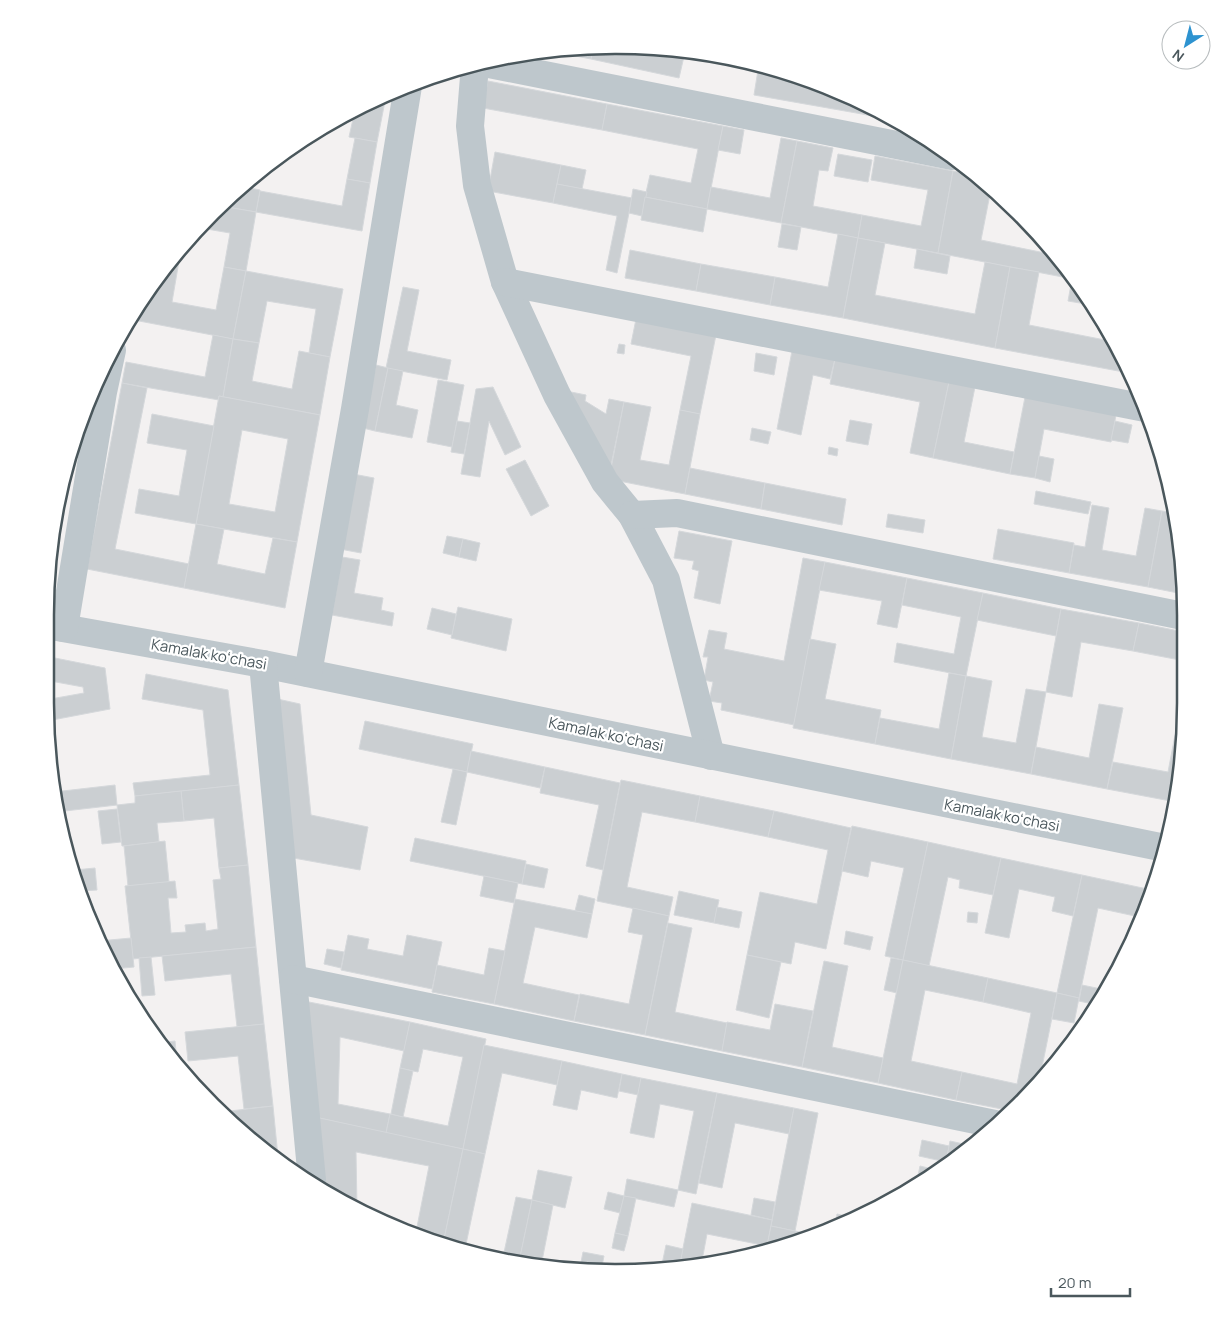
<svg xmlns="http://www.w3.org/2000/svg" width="1231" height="1318" font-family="Manrope,sans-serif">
  <rect width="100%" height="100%" fill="#f3f1f1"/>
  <g fill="#cbcfd2" stroke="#d5d8db" fill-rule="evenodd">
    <path d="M653,46L685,52L679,78L591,59L593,48Z"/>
    <path d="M593,48L591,59L545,50Z"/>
    <path d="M759,64L865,103L862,114L754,95Z"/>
    <path d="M488,81L607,104L602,130L483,108Z"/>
    <path d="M386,96L377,142L349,137L353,119L341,117Z"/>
    <path d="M865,103L892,119L891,120L862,114Z"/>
    <path d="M607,104L723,126L707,209L645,197L650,175L691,183L698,149L602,130Z"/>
    <path d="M723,126L744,130L740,154L718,150Z"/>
    <path d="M355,138L377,142L370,183L347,179Z"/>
    <path d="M781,138L797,141L781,223L707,209L711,187L770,198Z"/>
    <path d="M797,141L833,148L828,171L819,170L813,206L862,215L858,238L781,223Z"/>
    <path d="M495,152L561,165L553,203L488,191Z"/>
    <path d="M838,154L872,160L868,182L834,176Z"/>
    <path d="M875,156L953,171L938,253L858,238L862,215L921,226L928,190L871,180Z"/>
    <path d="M561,165L586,170L582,189L557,184Z"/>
    <path d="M953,171L976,175L991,189L981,240L1055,255L1073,279L938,253Z"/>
    <path d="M347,179L370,183L362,231L256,212L260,191L342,206Z"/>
    <path d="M557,184L632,198L617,273L606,270L617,216L553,203Z"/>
    <path d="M240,186L260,190L256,212L221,206Z"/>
    <path d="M633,189L647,192L642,216L629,213Z"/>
    <path d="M645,197L707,209L703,232L641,220Z"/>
    <path d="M221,206L256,212L246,271L224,267L230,233L201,228Z"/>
    <path d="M782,224L801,227L797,250L778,247Z"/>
    <path d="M838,234L858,238L843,318L770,305L775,277L828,287Z"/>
    <path d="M858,238L885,243L875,295L975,314L985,262L1010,267L995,348L843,318Z"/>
    <path d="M181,248L179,261L171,259Z"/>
    <path d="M917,249L950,256L947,274L914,268Z"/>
    <path d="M630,250L701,264L696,291L625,278Z"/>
    <path d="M171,259L179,261L172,302L216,310L224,267L246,271L233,339L134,320L136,312L163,268Z"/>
    <path d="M701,264L775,277L770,305L696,291Z"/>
    <path d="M1010,267L1039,272L1029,325L1115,342L1129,373L995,348Z"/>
    <path d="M246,271L343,289L330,357L309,353L316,309L267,301L259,343L233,339Z"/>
    <path d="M1072,279H1073L1092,305L1068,301Z"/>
    <path d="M403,287L419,290L407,351L451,360L447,380L386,368Z"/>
    <path d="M636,319L716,335L700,414L680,410L691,356L631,344Z"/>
    <path d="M213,335L233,339L223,397L219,396V400L122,383L126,362L205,377Z"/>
    <path d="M233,339L259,343L252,381L292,389L299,351L330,357L320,415L223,397Z"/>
    <path d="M619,344L625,345L624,354L617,353Z"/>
    <path d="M792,351L835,359L830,379L813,375L801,435L777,429Z"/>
    <path d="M756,353L777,357L774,375L754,371Z"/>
    <path d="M835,359L949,382L933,458L910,453L920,402L830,384Z"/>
    <path d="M376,365L388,368L375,431L363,428Z"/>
    <path d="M388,368L403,371L396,405L418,410L412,438L375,431Z"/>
    <path d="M438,380L464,385L452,447L427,442Z"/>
    <path d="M949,382L975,387L964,442L1014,452L1010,474L933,458Z"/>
    <path d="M122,383L147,388L115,549L189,564L184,588L87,569Z"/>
    <path d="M493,387L521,447L505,455L489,421L480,477L461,474L476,389Z"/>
    <path d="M566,391L586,395L585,401L606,414L609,399L624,402L610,470Z"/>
    <path d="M219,396L320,415L297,542L196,524ZM242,430L288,439L275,512L229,504Z"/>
    <path d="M1025,397L1116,415L1111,442L1044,429L1035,478L1010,474Z"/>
    <path d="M624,402L651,407L640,460L669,465L680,410L700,414L685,494L609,479Z"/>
    <path d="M152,414L214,426L196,524L135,513L139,489L179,496L187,450L147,443Z"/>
    <path d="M850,420L872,424L868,445L846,441Z"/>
    <path d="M457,421L470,423L464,454L451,452Z"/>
    <path d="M1115,421L1132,425L1128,443L1111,440Z"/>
    <path d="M752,428L771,432L768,444L750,440Z"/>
    <path d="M829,447L838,449L837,456L828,454Z"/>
    <path d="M1039,456L1054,459L1050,482L1035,478Z"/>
    <path d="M67,460H70L65,484H62Z"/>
    <path d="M525,460L549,506L531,516L506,469Z"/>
    <path d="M690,468L765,483L761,509L685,494Z"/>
    <path d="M353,474L374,478L361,553L340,549Z"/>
    <path d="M765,483L846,499L842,525L761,509Z"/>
    <path d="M62,484H65L60,508H58Z"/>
    <path d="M1036,491L1091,502L1088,514L1034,504Z"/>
    <path d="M1092,505L1109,508L1102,550L1136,556L1145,508L1162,511L1148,587L1069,573L1074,545L1085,547Z"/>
    <path d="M1162,511L1175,513L1181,540L1176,567L1182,568L1183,594L1148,587Z"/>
    <path d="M888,514L925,520L923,533L886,527Z"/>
    <path d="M196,524L224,529L217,564L265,574L273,538L297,542L285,608L184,588Z"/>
    <path d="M998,529L1074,543L1069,573L993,559Z"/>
    <path d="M679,531L732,541L720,604L694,598L699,571L692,569L694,561L674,558Z"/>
    <path d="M447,536L463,539L459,557L443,553Z"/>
    <path d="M463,539L480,543L476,561L459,557Z"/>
    <path d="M342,557L360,560L354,593L383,598L381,610L394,613L392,626L332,615Z"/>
    <path d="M803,558L825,562L794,725L721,710L722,703L709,701L713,682L704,680L708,657H703L709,630L727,633L724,649L784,661Z"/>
    <path d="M825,562L907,578L897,628L877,624L882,601L819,590Z"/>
    <path d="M907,578L983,593L966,676L894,662L897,643L954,654L961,617L902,605Z"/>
    <path d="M983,593L1061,609L1056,636L977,620Z"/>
    <path d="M458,607L512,619L506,651L451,638Z"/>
    <path d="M432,608L456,614L452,635L427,629Z"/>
    <path d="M1061,609L1139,623L1133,651L1081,642L1072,697L1046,692Z"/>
    <path d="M1139,623L1184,632L1185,661L1133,651Z"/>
    <path d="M810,639L836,644L825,699L881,710L875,744L793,728Z"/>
    <path d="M45,656L105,668L110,709L47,721L45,700L84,693L83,687L45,680Z"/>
    <path d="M949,673L966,676L951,759L875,744L880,718L939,729Z"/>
    <path d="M146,674L228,690L239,785L135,796L133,783L210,775L203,710L142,699Z"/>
    <path d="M966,676L992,681L982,737L1016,743L1026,689L1046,692L1031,774L951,759Z"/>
    <path d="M273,698L300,704L311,815L368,827L360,870L288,857Z"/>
    <path d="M1099,704L1123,708L1107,789L1031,774L1036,747L1089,758Z"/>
    <path d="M1178,719L1184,720L1176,802L1107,789L1113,762L1168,772Z"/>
    <path d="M365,721L473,744L467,772L359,749Z"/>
    <path d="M471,751L545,767L540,788L467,772Z"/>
    <path d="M545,767L620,783L603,870L586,866L599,805L540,793Z"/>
    <path d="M453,769L467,772L456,825L441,822Z"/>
    <path d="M621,780L700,796L695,822L642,812L627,887L673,897L669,916L597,901Z"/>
    <path d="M115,785L117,805L56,812L54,792Z"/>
    <path d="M239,785L248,865L219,868L214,818L184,821L181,791Z"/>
    <path d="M181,791L184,821L157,823L159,842L122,846L117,805L135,803V796Z"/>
    <path d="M700,796L774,811L768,837L695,822Z"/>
    <path d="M117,809L121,842L102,844L98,811Z"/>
    <path d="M774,811L851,828L826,949L795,942L791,964L747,955L760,892L817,904L828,850L768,837Z"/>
    <path d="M852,826L928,842L903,960L885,956L904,868L871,861L868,877L842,871Z"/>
    <path d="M415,838L526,861L522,884L410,861Z"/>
    <path d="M165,841L169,882L128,886L124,846Z"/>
    <path d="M928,842L1001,858L993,895L959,888L960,880L948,877L929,966L903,960Z"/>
    <path d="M1001,858L1082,875L1073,916L1052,911L1055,897L1019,889L1009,938L985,933Z"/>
    <path d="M526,864L548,869L544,888L522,884Z"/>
    <path d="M248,865L256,947L133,959L125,886L175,881L177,898H168L171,933L186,932L185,925L205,923L206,931L218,929L213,880L221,879L219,868Z"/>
    <path d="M95,868L97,890L82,891L75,870Z"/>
    <path d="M1082,875L1152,890L1144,918L1098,908L1079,998L1057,993Z"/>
    <path d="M484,876L518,883L514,903L480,896Z"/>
    <path d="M679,891L719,900L714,923L674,915Z"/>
    <path d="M579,895L595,899L592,914L575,911Z"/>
    <path d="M515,899L592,914L587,938L535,927L523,983L579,995L574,1021L494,1004Z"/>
    <path d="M717,907L742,912L739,928L714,923Z"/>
    <path d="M633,908L669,916L645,1035L574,1021L580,994L629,1004L643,935L628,932Z"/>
    <path d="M968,912L978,913L977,923L967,922Z"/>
    <path d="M668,923L692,928L675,1012L727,1023L722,1051L645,1035Z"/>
    <path d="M846,931L873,937L870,950L844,944Z"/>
    <path d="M348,935L369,939L367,949L403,956L407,935L442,942L432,989L341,970Z"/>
    <path d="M131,938L134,967L113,969L104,955L99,941Z"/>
    <path d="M256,947L264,1024L237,1027L231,974L165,981L162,956Z"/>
    <path d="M489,948L505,951L494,1004L432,992L437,965L484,975Z"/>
    <path d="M327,949L344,952L341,968L324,964Z"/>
    <path d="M747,955L781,962L769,1018L736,1010Z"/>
    <path d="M151,957L155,995L142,996L139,958Z"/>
    <path d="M891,958L903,960L897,993L884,990Z"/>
    <path d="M903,960L988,978L983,1002L925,990L911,1061L962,1072L956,1100L878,1083Z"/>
    <path d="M824,961L848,966L832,1047L883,1058L878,1083L802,1067Z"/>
    <path d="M988,978L1057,993L1039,1082L1019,1106L1012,1111L956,1100L962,1072L1017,1084L1031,1013L983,1002Z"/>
    <path d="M1082,985L1106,990L1097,1005L1079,1001Z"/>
    <path d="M1057,993L1079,998L1074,1023L1052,1019Z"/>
    <path d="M304,1001L410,1022L404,1051L340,1037L338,1104L390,1114L386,1133L315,1117Z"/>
    <path d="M775,1004L813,1011L802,1067L722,1051L727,1022L770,1030Z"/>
    <path d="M410,1022L486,1039L463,1149L386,1133L390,1114L448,1126L463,1057L423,1049L418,1072L400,1068Z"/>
    <path d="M264,1024L273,1106L244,1109L238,1056L188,1061L185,1032Z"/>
    <path d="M175,1041L177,1061H174L158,1043Z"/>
    <path d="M484,1045L562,1061L557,1085L502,1073L485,1154L463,1149Z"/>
    <path d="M562,1061L622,1074L617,1098L581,1090L577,1110L553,1105Z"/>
    <path d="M1042,1066L1050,1068L1039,1082Z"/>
    <path d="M400,1068L413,1071L403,1117L391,1114Z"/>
    <path d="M622,1074L641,1078L638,1095L619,1091Z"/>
    <path d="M641,1078L717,1093L696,1194L678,1190L694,1111L660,1104L654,1138L630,1133Z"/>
    <path d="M717,1093L794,1108L789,1134L735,1123L722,1188L699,1183Z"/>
    <path d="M208,1098H215L216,1107Z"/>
    <path d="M273,1106L278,1157L247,1137V1130L239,1131L221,1112Z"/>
    <path d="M794,1108L818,1113L795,1231L771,1226Z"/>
    <path d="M315,1117L463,1149L443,1244L404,1229L416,1232L429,1166L356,1152L357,1210L323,1187Z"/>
    <path d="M922,1140L949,1146L946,1162L919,1156Z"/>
    <path d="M950,1141L968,1145L945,1162H946Z"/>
    <path d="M463,1149L485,1154L465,1249L503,1257L516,1197L532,1200L519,1262L468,1253L443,1244Z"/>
    <path d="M920,1166L936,1170L916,1185Z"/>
    <path d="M538,1170L572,1177L565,1208L532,1200Z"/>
    <path d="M627,1179L678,1190L674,1207L624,1196Z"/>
    <path d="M608,1192L624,1196L620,1213L604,1209Z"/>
    <path d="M624,1196L636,1198L628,1236L615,1233Z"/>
    <path d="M754,1198L775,1202L772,1220L751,1215Z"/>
    <path d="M532,1200L553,1205L541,1266L519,1262Z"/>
    <path d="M692,1203L772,1220L767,1246L707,1234L701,1266L679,1268Z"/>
    <path d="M837,1214L854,1218L840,1224L836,1223Z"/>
    <path d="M771,1226L795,1231L816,1235L799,1243L776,1248L767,1246Z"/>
    <path d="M615,1233L628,1236L624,1251L612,1248Z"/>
    <path d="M666,1245L683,1249L679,1268L661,1269Z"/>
    <path d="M583,1252L604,1256L601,1271L579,1272Z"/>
  </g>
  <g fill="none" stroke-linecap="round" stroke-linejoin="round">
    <g stroke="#bec7cc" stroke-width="28">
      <path d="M484,63L952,156"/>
      <path d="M475,65L470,126L477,185L505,282L557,395L605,482L632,515L666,580L711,756"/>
      <path d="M505,282L1145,408"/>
      <path d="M632,515L677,513L1183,616"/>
      <path d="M46,625L263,664L1165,848"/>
      <path d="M64,628L103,392L112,350"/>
      <path d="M263,664L312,1180"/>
      <path d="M308,673L355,409L408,86"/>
      <path d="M293,979L995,1124"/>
    </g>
  </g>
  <g text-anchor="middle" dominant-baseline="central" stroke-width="4.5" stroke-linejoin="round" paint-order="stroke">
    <g font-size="15" fill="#4a575c" stroke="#fff">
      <text transform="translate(209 654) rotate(10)">Kamalak koʻchasi</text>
      <text transform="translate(606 734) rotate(12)">Kamalak koʻchasi</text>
      <text transform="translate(1002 815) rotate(11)">Kamalak koʻchasi</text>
    </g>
  </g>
  <path d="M0 0H1231V1318H0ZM615 54H616A561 561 0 0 1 1177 615V703A561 561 0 0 1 616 1264H615A561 561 0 0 1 54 703V615A561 561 0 0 1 615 54Z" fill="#fff" fill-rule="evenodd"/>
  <path fill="none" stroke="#4a575c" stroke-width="2.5" d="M615 54H616A561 561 0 0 1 1177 615V703A561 561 0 0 1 616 1264H615A561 561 0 0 1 54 703V615A561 561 0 0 1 615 54Z"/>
  <g transform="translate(1186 45) rotate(216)"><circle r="24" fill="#ffffff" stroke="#b7bcbe"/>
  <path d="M0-4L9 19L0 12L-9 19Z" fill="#2d93d0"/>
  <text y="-8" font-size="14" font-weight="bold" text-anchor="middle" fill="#4a575c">N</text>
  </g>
  <path d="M1051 1288v8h79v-8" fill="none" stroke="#4a575c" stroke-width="2.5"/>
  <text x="1058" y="1288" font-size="15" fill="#4a575c" stroke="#ffffff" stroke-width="4" paint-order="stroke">20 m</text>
</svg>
